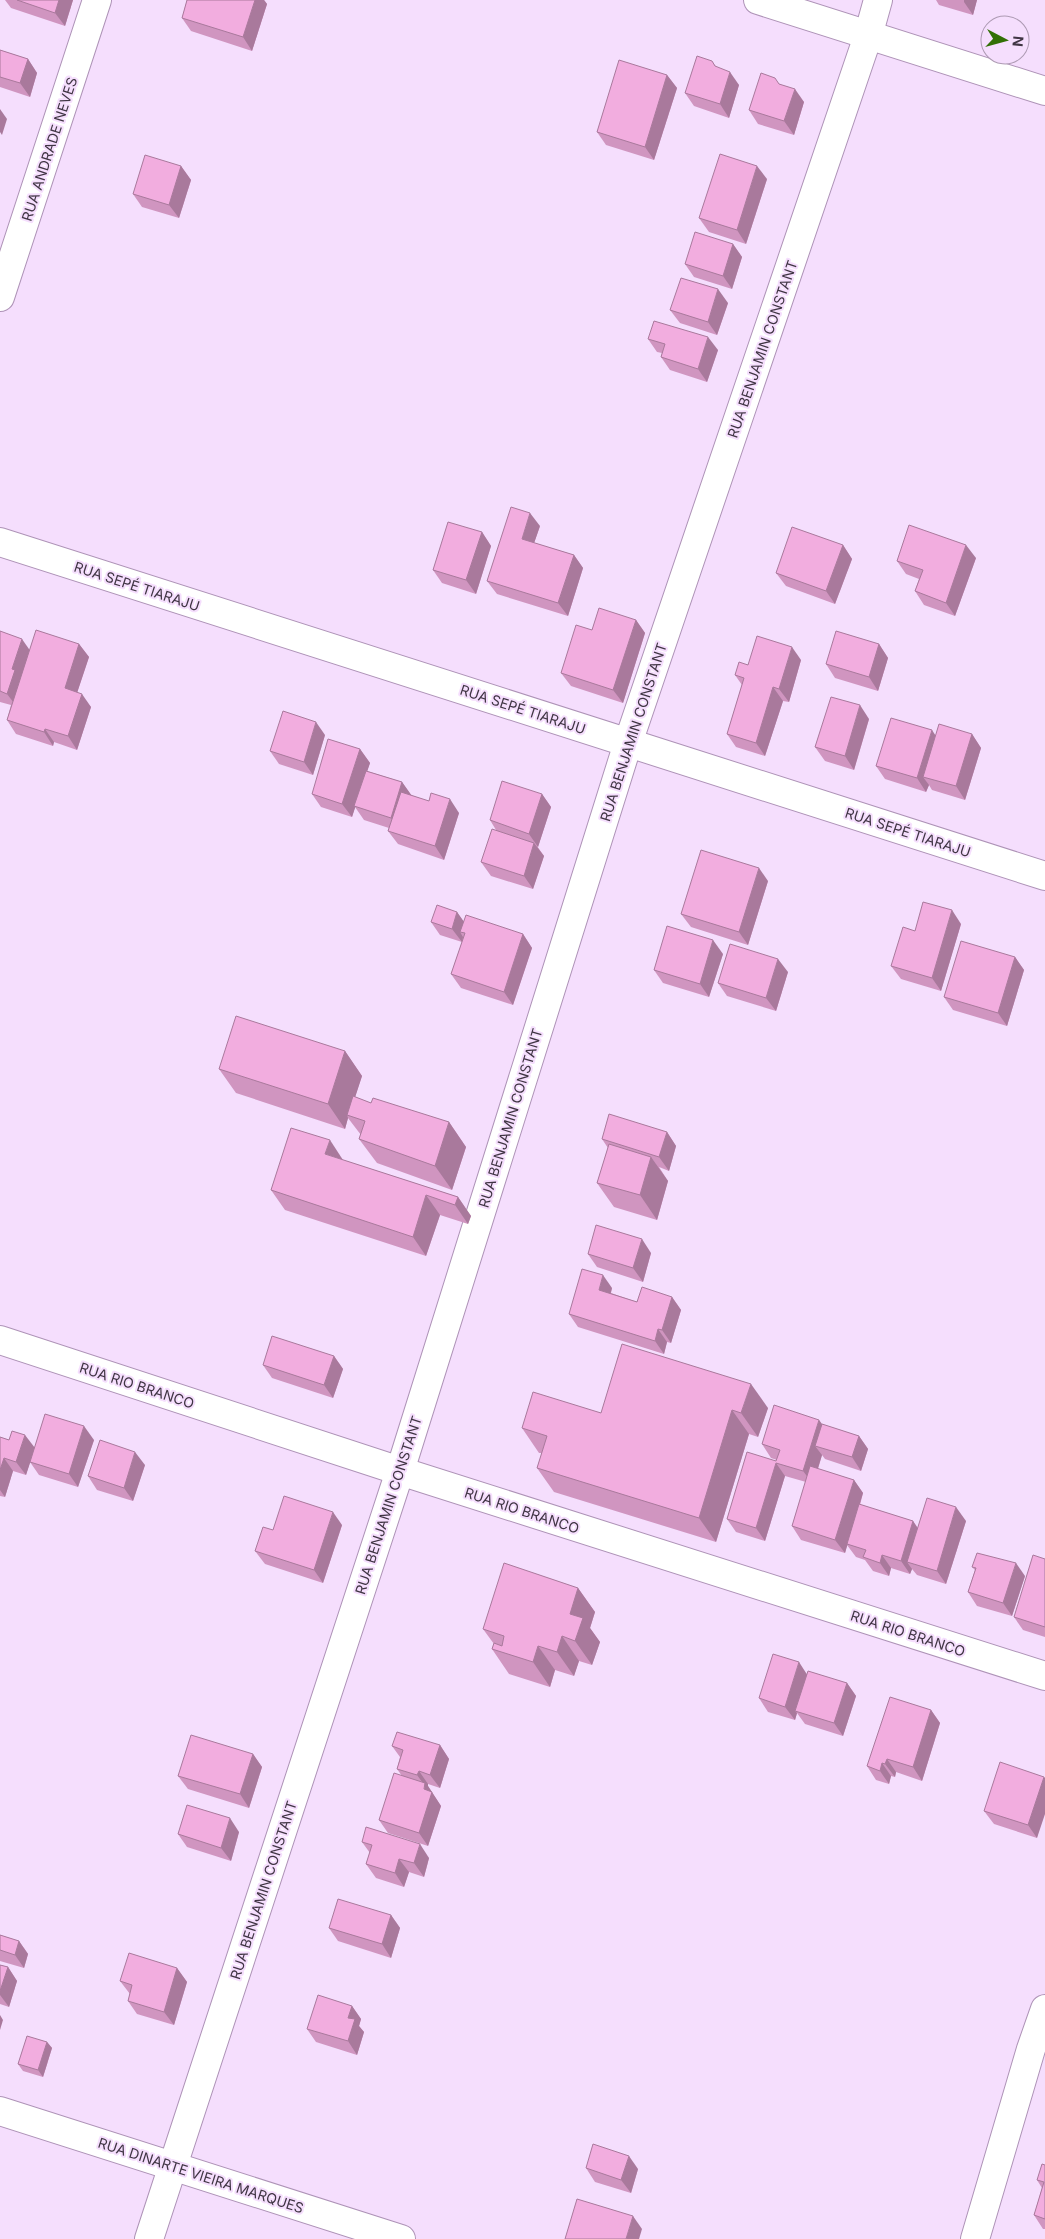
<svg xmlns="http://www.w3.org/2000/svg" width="1045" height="2239" font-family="Inter,sans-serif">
  <rect width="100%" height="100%" fill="#f5defd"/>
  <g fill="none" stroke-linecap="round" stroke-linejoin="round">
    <g stroke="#ae93b7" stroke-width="30">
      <g id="minor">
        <path d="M758,0L1045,91"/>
        <path d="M0,297L97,0"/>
        <path d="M0,542L1045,876"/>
        <path d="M0,1340L400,1471L1045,1676"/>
        <path d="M0,2111L401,2239"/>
        <path d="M149,2239L400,1471L628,743L868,36L878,0"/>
        <path d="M975,2239L1031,2049L1045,2009"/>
      </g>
    </g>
    <use href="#minor" stroke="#fff" stroke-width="28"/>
  </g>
  <g fill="#d095c0">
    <path d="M5,0H73L65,26L11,8Z"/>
    <path d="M187,0H264L267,4L252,51L191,31L182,18Z"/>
    <path d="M936,0H977L973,15L939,5Z"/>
    <path d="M0,50L28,59L37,73L30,97L0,87Z"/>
    <path d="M712,61L716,67L739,85L729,118L694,106L685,93Z"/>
    <path d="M667,75L677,88L654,160L606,145L597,132Z"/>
    <path d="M780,84L804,102L794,135L758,124L749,110Z"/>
    <path d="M181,166L191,180L179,218L142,207L133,194Z"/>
    <path d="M767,179L746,244L709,232L699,218Z"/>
    <path d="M733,244L742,257L732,289L694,277L685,264Z"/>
    <path d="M728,303L717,335L680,323L670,310Z"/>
    <path d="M648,339L718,350L707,382L670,370L661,357L662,353L657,352Z"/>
    <path d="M540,526L534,543L574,555L583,568L568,616L497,594L487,581Z"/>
    <path d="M482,532L491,546L476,594L442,583L433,570Z"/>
    <path d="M843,545L852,559L835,604L786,586L776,573Z"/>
    <path d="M976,558L955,616L924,605L915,591L919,579L906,574L897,561Z"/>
    <path d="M636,620L645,633L623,703L571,686L561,673L592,630Z"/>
    <path d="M0,631L29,650L79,644L89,657L77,693L91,707L77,750L54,742L53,746L16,734L7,720L11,705L0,702Z"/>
    <path d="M879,644L888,658L878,691L835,678L826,664Z"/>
    <path d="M801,660L789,702L783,701L765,756L736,747L727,734L742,685L735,675L748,665Z"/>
    <path d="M869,719L854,770L825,761L815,747Z"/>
    <path d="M972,734L981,748L965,800L932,790L929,785L926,792L885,779L876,766L935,735Z"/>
    <path d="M325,735L313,775L279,764L270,751Z"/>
    <path d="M360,749L370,763L367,771L402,782L411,795L459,813L444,860L398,844L388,831L389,828L364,820L355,807L352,817L321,807L312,794Z"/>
    <path d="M542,794L551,807L538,847L537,846L544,856L533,889L491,876L481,862L496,830L490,820Z"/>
    <path d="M768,881L748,945L691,927L681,914Z"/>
    <path d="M457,912L463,921L523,934L532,948L513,1005L461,988L451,974L462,942L440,935L431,922Z"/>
    <path d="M961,924L941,991L901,979L891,966Z"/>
    <path d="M723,954L709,997L663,983L654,970Z"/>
    <path d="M1015,957L1024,970L1007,1026L953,1010L944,997Z"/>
    <path d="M788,972L776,1011L727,996L718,983Z"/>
    <path d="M345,1051L362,1076L355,1097L371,1103L449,1122L466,1147L452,1190L377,1163L359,1139L361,1135L348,1118L345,1129L236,1093L219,1069Z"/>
    <path d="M667,1132L676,1146L669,1171L659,1167L668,1181L657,1220L614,1207L597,1183L608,1148L602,1139Z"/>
    <path d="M343,1160L458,1197L471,1216L468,1224L440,1215L426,1256L285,1210L271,1190Z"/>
    <path d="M651,1253L643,1282L597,1267L588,1254Z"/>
    <path d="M612,1288L611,1293L637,1302L672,1297L681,1310L671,1343L667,1342L664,1354L578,1327L569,1314Z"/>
    <path d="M334,1356L343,1369L333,1398L272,1378L263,1365Z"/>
    <path d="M768,1408L758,1437L749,1434L716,1542L554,1492L537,1468L542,1453H539L522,1428L601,1413Z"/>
    <path d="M823,1425L859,1436L868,1449L861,1471L825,1459L822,1455L818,1469L854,1480L863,1493L860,1505L913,1521L918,1528L966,1521L946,1584L917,1575L912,1569L910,1574L891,1568L889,1576L873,1571L865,1560L856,1557L847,1545L845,1553L801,1540L792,1526L806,1482L785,1476L765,1541L736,1532L727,1519L776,1461L777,1460L771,1458L762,1444Z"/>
    <path d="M0,1437L34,1448L94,1440L78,1487L39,1475L30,1462L26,1475L13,1471L5,1497L0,1496Z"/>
    <path d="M145,1465L133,1501L97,1490L88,1476Z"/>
    <path d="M342,1525L323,1583L265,1564L255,1551L273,1530Z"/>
    <path d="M1045,1559V1637L1023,1630L1014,1617Z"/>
    <path d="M972,1567L1025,1576L1012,1616L977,1606L968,1592L975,1570Z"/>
    <path d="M578,1588L595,1612L590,1628L600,1642L592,1665L579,1661L574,1676L555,1670L550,1687L509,1674L492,1649L494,1644L483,1629Z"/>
    <path d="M807,1674L847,1683L856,1696L843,1736L805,1724L797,1713L795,1720L768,1712L759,1698Z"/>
    <path d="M931,1710L940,1723L922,1781L896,1772L895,1777L891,1776L889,1784L876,1780L867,1766Z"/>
    <path d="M440,1745L449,1759L440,1788L428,1784V1786L441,1806L428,1846L388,1833L379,1820L402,1776L397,1769L400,1757L392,1746Z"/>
    <path d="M253,1754L262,1767L249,1808L188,1789L178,1776Z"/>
    <path d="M1045,1778L1037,1838L994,1824L984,1811Z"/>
    <path d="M239,1832L231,1861L187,1847L178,1834Z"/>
    <path d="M362,1842L429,1858L424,1877L409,1872L404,1887L376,1878L366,1864L370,1853Z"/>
    <path d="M391,1915L400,1928L391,1958L338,1941L329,1928Z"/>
    <path d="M0,1935L19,1941L28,1954L24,1968L0,1961Z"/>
    <path d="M0,1965L8,1967L17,1981L9,2007L0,2004Z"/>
    <path d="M177,1968L187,1982L174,2025L137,2014L128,2001L130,1994L120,1981Z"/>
    <path d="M352,2006L361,2019L359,2026L364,2032L357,2055L316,2042L307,2029Z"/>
    <path d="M47,2042L52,2048L43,2077L23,2071L18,2064Z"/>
    <path d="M1045,2165V2229H1043L1034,2215L1042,2188L1037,2180Z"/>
    <path d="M586,2168L638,2169L631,2193L595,2182Z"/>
  </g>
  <g fill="#a9799c">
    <path d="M59,0H73L65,26L55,13Z"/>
    <path d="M255,0H264L267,4L252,51L243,37Z"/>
    <path d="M964,0H977L973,15L964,2Z"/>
    <path d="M28,59L37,73L30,97L20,83Z"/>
    <path d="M730,72L739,85L729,118L720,104Z"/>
    <path d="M667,75L677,88L654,160L645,147Z"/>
    <path d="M795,89L804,102L794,135L784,121Z"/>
    <path d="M0,109L7,119L2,135L0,132Z"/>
    <path d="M181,166L191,180L179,218L169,205Z"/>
    <path d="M757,166L767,179L746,244L737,230Z"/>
    <path d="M733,244L742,257L732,289L723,276Z"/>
    <path d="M718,289L728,303L717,335L708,322Z"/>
    <path d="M708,337L718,350L707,382L698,369Z"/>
    <path d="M530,513L540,526L531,552L522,539Z"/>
    <path d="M482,532L491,546L476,594L466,580Z"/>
    <path d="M843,545L852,559L835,604L826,591Z"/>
    <path d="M966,545L976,558L955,616L946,603Z"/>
    <path d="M574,555L583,568L568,616L558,603Z"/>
    <path d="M636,620L645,633L623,703L613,690Z"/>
    <path d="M22,639L31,652L17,707L7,694L12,669Z"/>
    <path d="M79,644L89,657L74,702L65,688Z"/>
    <path d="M879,644L888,658L878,691L869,677Z"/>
    <path d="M792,647L801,660L789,702L779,689Z"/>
    <path d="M773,687L783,701L765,756L756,743Z"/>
    <path d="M82,694L91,707L77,750L68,736Z"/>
    <path d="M860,705L869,719L854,770L845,756Z"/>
    <path d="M316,722L325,735L313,775L304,762Z"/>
    <path d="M45,729L54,742L53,746L44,732Z"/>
    <path d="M932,730L941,744L923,777L929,785L926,792L917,778Z"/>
    <path d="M972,734L981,748L965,800L956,786Z"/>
    <path d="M360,749L370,763L352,817L342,804Z"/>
    <path d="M402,782L412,796L400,832L391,818Z"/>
    <path d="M542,794L551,807L538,847L529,834Z"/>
    <path d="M450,799L459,813L444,860L435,846Z"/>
    <path d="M534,843L544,856L533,889L524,876Z"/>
    <path d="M759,868L768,881L748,945L739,932Z"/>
    <path d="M952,910L961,924L941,991L932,978Z"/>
    <path d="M457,912L467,926L460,932L463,937L462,942L452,929Z"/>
    <path d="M523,934L532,948L513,1005L504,992Z"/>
    <path d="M713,940L723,954L709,997L700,984Z"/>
    <path d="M1015,957L1024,970L1007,1026L998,1013Z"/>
    <path d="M778,959L788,972L776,1011L766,998Z"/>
    <path d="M345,1051L362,1076L349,1116L347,1115L348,1118L345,1129L328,1104Z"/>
    <path d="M449,1122L466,1147L452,1190L435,1166Z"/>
    <path d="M667,1132L676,1146L669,1171L659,1157Z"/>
    <path d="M330,1140L343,1160L325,1154Z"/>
    <path d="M651,1157L668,1181L657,1220L640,1195Z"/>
    <path d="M426,1195L440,1215L426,1256L413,1237Z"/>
    <path d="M458,1197L471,1216L468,1224L455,1205Z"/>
    <path d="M642,1239L651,1253L643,1282L633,1268Z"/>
    <path d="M603,1275L612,1288L608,1303L599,1290Z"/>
    <path d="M672,1297L681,1310L671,1343L662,1330Z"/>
    <path d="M658,1329L667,1342L664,1354L655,1341Z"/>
    <path d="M334,1356L343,1369L333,1398L324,1385Z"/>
    <path d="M751,1384L768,1408L758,1437L741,1413Z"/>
    <path d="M732,1410L749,1434L716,1542L699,1518Z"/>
    <path d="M819,1420L829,1433L815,1446L822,1455L813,1484L803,1471Z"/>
    <path d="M84,1426L94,1440L78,1487L69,1474Z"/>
    <path d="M25,1435L35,1448L26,1475L16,1462Z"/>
    <path d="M859,1436L868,1449L861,1471L852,1457Z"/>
    <path d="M135,1452L145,1465L133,1501L124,1488Z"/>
    <path d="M4,1458L13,1471L5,1497L0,1490V1470Z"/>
    <path d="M776,1463L785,1476L765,1541L756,1528Z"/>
    <path d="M854,1480L863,1493L845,1553L835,1540Z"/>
    <path d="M956,1507L966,1521L946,1584L937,1571Z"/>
    <path d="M333,1512L342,1525L323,1583L314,1570Z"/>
    <path d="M913,1521L922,1535L907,1562L912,1569L910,1574L901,1561Z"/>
    <path d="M882,1555L891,1568L889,1576L880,1563Z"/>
    <path d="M1016,1563L1025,1576L1012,1616L1003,1603Z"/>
    <path d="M578,1588L595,1612L590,1628L600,1642L592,1665L575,1641L570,1614Z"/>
    <path d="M562,1636L579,1661L574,1676L557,1652Z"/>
    <path d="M538,1646L555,1670L550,1687L533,1662Z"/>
    <path d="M799,1662L808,1676L795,1711L797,1713L795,1720L785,1707Z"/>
    <path d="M847,1683L856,1696L843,1736L834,1723Z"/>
    <path d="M931,1710L940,1723L922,1781L913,1767Z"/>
    <path d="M440,1745L449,1759L440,1788L430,1775Z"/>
    <path d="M253,1754L262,1767L249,1808L240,1794Z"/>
    <path d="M887,1759L896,1772L895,1777L885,1764Z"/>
    <path d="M882,1763L891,1776L889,1784L880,1771Z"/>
    <path d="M419,1771L428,1784V1786L441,1806L428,1846L419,1833L425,1786L417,1775Z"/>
    <path d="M1044,1777L1045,1778V1814L1037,1838L1028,1825Z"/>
    <path d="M230,1818L239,1832L231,1861L221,1848Z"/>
    <path d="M420,1844L429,1858L424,1877L414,1863Z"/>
    <path d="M399,1859L409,1872L404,1887L395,1873Z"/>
    <path d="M391,1915L400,1928L391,1958L382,1944Z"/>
    <path d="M19,1941L28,1954L24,1968L15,1955Z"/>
    <path d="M8,1967L17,1981L9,2007L0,1995V1991Z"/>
    <path d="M177,1968L187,1982L174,2025L164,2012Z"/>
    <path d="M352,2006L361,2019L359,2026L364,2032L357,2055L348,2041V2018Z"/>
    <path d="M0,2015L3,2020L0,2030Z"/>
    <path d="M47,2042L52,2048L43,2077L38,2070Z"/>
    <path d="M629,2156L638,2169L631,2193L621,2180Z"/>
    <path d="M633,2216L642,2229L639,2239H626Z"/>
  </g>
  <g fill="#f2addf" stroke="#a9799c">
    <path d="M17,0H59L55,13Z"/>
    <path d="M187,0H255L243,37L182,18Z"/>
    <path d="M0,50L28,59L20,83L0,77Z"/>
    <path d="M697,56L712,61L715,66L730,72L720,104L685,93Z"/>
    <path d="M619,60L667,75L645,147L597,132Z"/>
    <path d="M761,73L775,78L779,84L795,89L784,121L749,110Z"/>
    <path d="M720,154L757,166L737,230L699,218Z"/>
    <path d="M145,155L181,166L169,205L133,194Z"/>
    <path d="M695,232L733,244L723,276L685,264Z"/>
    <path d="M681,278L718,289L708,322L670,310Z"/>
    <path d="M654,321L708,337L698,369L661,357L665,344L648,339Z"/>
    <path d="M511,507L530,513L522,539L574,555L558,603L487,581Z"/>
    <path d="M448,522L482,532L466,580L433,570Z"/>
    <path d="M909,525L966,545L946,603L915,591L923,570L897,561Z"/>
    <path d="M792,527L843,545L826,591L776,573Z"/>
    <path d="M599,608L636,620L613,690L561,673L576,625L592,630Z"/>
    <path d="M36,630L79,644L65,688L82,694L68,736L45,729L44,732L7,720Z"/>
    <path d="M0,631L22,639L12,669L15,670L7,694L0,691Z"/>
    <path d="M836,631L879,644L869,677L826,664Z"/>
    <path d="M757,636L792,647L779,689L773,687L756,743L727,734L744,678L735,675L739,662L748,665Z"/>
    <path d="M831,697L860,705L845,756L815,747Z"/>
    <path d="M283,711L316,722L304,762L270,751Z"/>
    <path d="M891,718L932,730L917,778L876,766Z"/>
    <path d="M939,724L972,734L956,786L923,777Z"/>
    <path d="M328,739L360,749L342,804L312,794Z"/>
    <path d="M366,771L402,782L391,818L354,806Z"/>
    <path d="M502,781L542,794L529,834L490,820Z"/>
    <path d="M401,792L429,801L431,793L450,799L435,846L388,831Z"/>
    <path d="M492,829L534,843L524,876L481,862Z"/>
    <path d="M701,850L759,868L739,932L681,914Z"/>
    <path d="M923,902L952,910L932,978L891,966L903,927L915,931Z"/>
    <path d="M437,905L457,912L452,929L431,922Z"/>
    <path d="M466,915L523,934L504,992L451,974L465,933L460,932Z"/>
    <path d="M667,926L713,940L700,984L654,970Z"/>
    <path d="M961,941L1015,957L998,1013L944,997Z"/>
    <path d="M730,944L778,959L766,998L718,983Z"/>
    <path d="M236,1016L345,1051L328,1104L219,1069Z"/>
    <path d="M353,1096L371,1103L373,1098L449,1122L435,1166L359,1139L365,1121L347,1115Z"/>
    <path d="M609,1114L667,1132L659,1157L602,1139Z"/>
    <path d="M291,1128L330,1140L325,1154L458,1197L455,1205L426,1195L413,1237L271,1190Z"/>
    <path d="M609,1144L651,1157L640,1195L597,1183Z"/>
    <path d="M596,1225L642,1239L633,1268L588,1254Z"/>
    <path d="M582,1269L603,1275L599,1290L637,1302L642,1287L672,1297L662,1330L658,1329L655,1341L569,1314Z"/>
    <path d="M272,1336L334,1356L324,1385L263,1365Z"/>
    <path d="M622,1344L751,1384L741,1413L732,1410L699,1518L537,1468L547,1436L522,1428L533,1392L601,1413Z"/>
    <path d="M774,1405L819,1420L803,1471L776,1463L756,1528L727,1519L747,1452L776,1461L780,1450L762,1444Z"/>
    <path d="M45,1414L84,1426L69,1474L30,1462Z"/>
    <path d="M822,1424L859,1436L852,1457L815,1446Z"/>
    <path d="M12,1431L25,1435L16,1462L4,1458L0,1470V1437L9,1440Z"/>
    <path d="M100,1440L135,1452L124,1488L88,1476Z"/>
    <path d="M810,1466L854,1480L835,1540L792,1526Z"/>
    <path d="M284,1496L333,1512L314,1570L255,1551L263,1527L273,1530Z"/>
    <path d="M927,1498L956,1507L937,1571L907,1562Z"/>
    <path d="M859,1504L913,1521L901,1561L882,1555L880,1563L863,1557L866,1550L847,1544Z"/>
    <path d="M977,1553L1016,1563L1003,1603L968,1592L976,1568L972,1567Z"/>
    <path d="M1033,1555L1045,1559V1627L1014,1617Z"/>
    <path d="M504,1563L578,1588L570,1614L583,1618L575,1641L562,1636L557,1652L538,1646L533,1662L492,1649L494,1643L502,1646L504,1636L483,1629Z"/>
    <path d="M773,1654L799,1662L785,1707L759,1698Z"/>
    <path d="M808,1671L847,1683L834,1723L795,1711Z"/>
    <path d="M890,1697L931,1710L913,1767L887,1759L885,1764L882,1763L880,1771L867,1766Z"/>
    <path d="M397,1732L440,1745L430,1775L419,1771L417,1775L397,1769L403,1750L392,1746Z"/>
    <path d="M191,1735L253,1754L240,1794L178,1776Z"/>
    <path d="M1000,1762L1044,1777L1028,1825L984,1811Z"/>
    <path d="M394,1773L425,1783L424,1789L432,1792L419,1833L379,1820Z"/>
    <path d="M187,1805L230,1818L221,1848L178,1834Z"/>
    <path d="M366,1827L420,1844L414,1863L399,1859L395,1873L366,1864L372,1845L362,1842Z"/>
    <path d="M338,1899L391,1915L382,1944L329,1928Z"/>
    <path d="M0,1935L19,1941L15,1955L0,1950Z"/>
    <path d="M129,1953L177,1968L164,2012L128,2001L132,1985L120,1981Z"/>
    <path d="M0,1965L8,1967L0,1991Z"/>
    <path d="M318,1995L352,2006L348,2018L355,2019L348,2041L307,2029Z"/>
    <path d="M27,2036L47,2042L38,2070L18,2064Z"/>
    <path d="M593,2144L629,2156L621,2180L586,2168Z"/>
    <path d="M1042,2164L1045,2165V2219L1034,2215L1044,2182L1037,2180Z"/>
    <path d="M577,2199L633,2216L626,2239H565Z"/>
  </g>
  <g text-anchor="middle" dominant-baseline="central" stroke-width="4" stroke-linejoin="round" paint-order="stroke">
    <g font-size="14" fill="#403544" stroke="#f5defd">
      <text transform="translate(49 149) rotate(-72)">RUA ANDRADE NEVES</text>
      <text transform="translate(762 349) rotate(-71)">RUA BENJAMIN CONSTANT</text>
      <text transform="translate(137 586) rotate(18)">RUA SEPÉ TIARAJU</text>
      <text transform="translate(523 709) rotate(18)">RUA SEPÉ TIARAJU</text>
      <text transform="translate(633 732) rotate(-72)">RUA BENJAMIN CONSTANT</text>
      <text transform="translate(908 832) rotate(18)">RUA SEPÉ TIARAJU</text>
      <text transform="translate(510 1118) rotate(-73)">RUA BENJAMIN CONSTANT</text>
      <text transform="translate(137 1385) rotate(18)">RUA RIO BRANCO</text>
      <text transform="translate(388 1505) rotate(-72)">RUA BENJAMIN CONSTANT</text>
      <text transform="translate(522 1510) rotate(18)">RUA RIO BRANCO</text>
      <text transform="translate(908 1633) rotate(18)">RUA RIO BRANCO</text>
      <text transform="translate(263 1890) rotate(-72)">RUA BENJAMIN CONSTANT</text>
      <text transform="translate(201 2175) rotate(18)">RUA DINARTE VIEIRA MARQUES</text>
    </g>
  </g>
  <g transform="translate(1005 40) rotate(96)"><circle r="24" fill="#f5defd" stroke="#ad9ab3"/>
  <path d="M0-4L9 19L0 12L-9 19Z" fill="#327005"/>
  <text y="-8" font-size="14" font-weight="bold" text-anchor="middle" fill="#403544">N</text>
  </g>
</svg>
